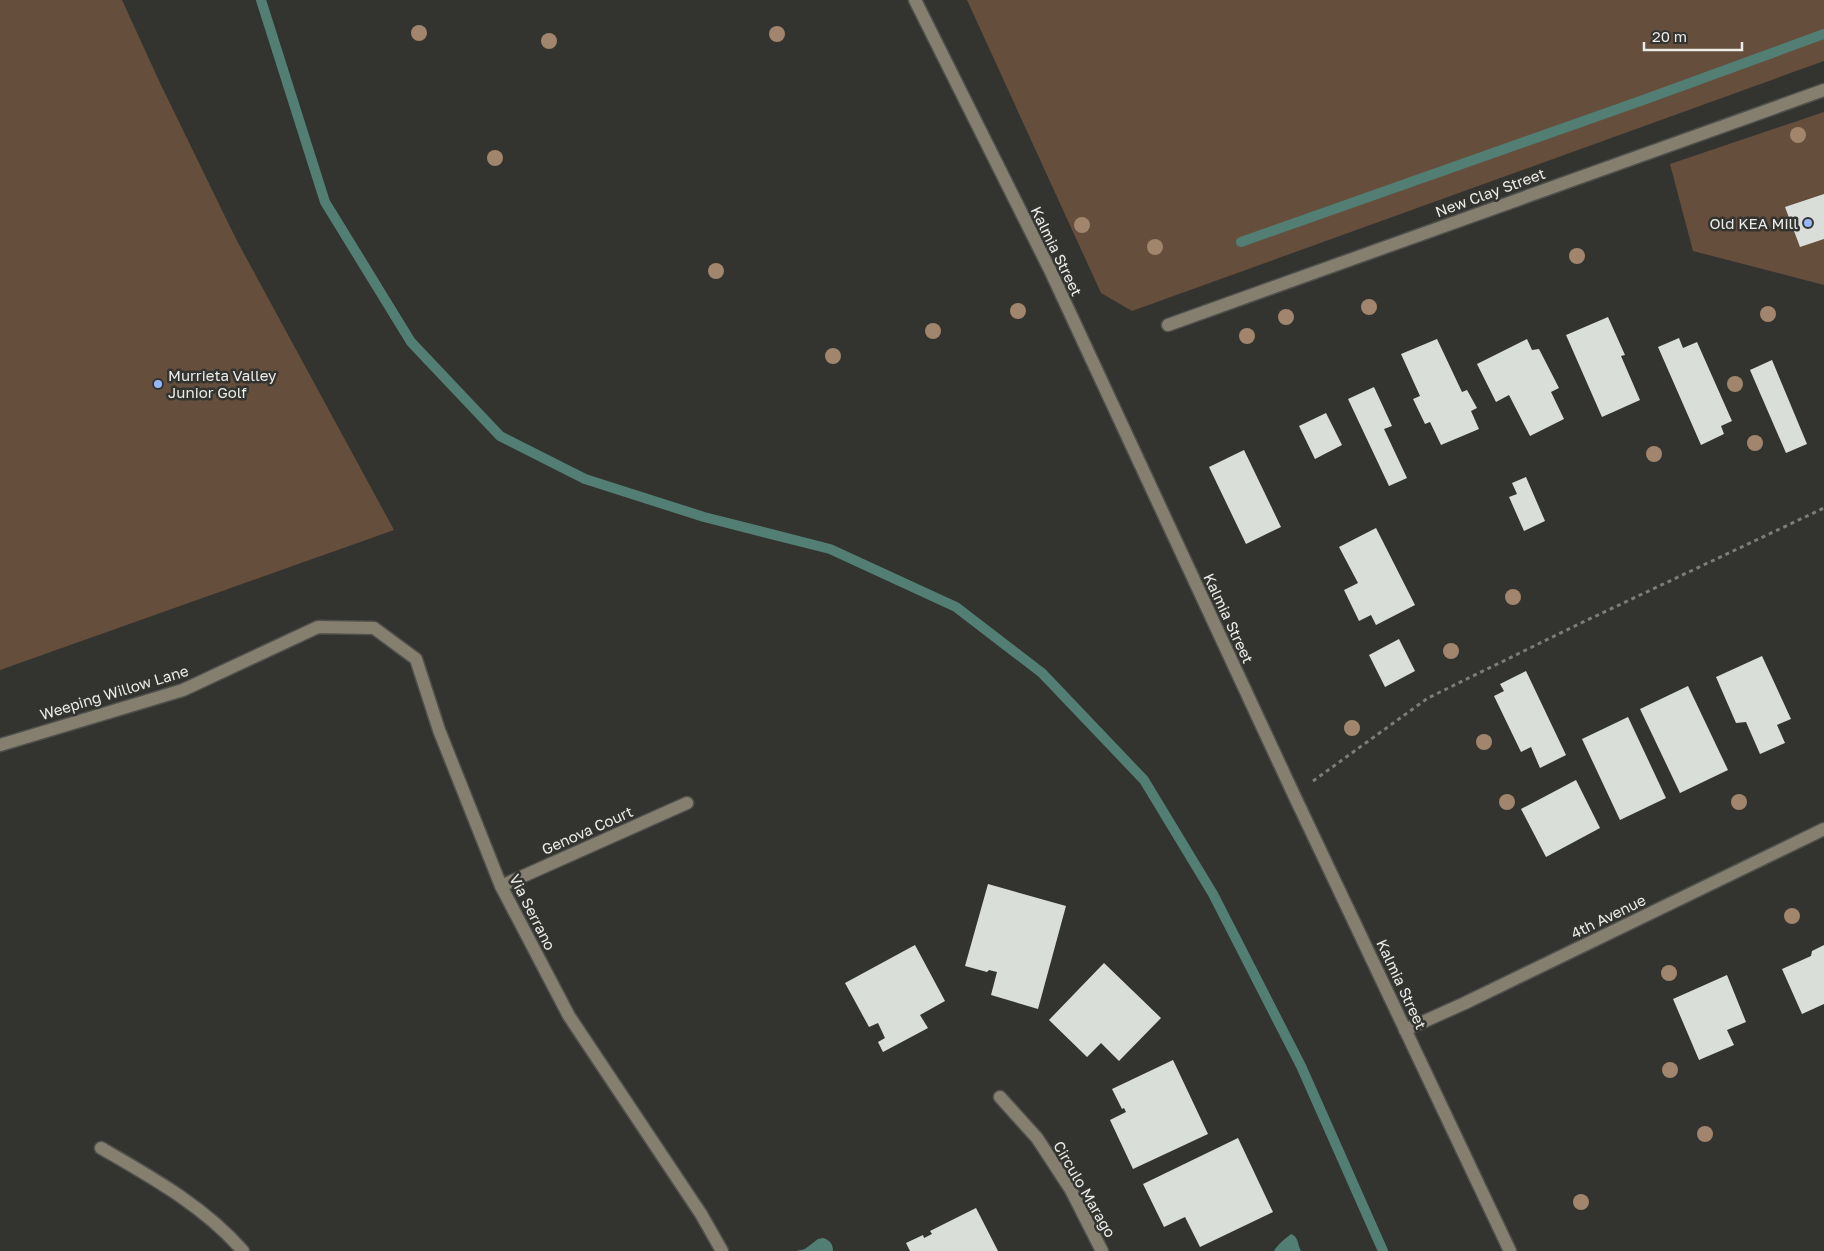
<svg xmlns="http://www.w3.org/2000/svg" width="1824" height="1251" font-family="'Golos Text',sans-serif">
  <rect width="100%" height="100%" fill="#333430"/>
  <g fill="#654e3c">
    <path d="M0,0H122L160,83L236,239L394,530L0,670Z"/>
    <path d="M967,0H1824V61L1132,311L1101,293Z"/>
    <path d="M1824,112V285L1693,251L1670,164Z"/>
  </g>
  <g fill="#527e73">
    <path d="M1291,1234C1299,1237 1297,1244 1301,1251H1274C1277,1245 1286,1238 1291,1234Z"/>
    <path d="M823,1238C830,1240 833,1244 833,1251H796L805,1249L818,1239Z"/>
  </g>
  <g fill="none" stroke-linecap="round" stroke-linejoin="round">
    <g stroke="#527e73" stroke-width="10">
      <path d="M261,0L325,202L411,342L500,436L585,479L704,517L830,549L956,607L1042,673L1144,780L1213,894L1301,1066L1383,1251"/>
      <path d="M1241,242L1646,99L1824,34"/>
    </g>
  </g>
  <g fill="#d9ded9">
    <path d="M1824,194V239L1800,247L1785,207Z"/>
    <path d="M1608,317L1625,355L1621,356L1640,400L1602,417L1566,335Z"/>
    <path d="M1679,338L1683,348L1697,342L1732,421L1721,426L1724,434L1701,445L1658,347Z"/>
    <path d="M1437,339L1462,392L1467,390L1477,408L1471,411L1479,429L1441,445L1430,422L1425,424L1413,399L1420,396L1401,354Z"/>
    <path d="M1527,339L1532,350L1539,349L1559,388L1551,392L1564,419L1530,436L1509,395L1496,402L1477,364Z"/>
    <path d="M1772,360L1807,444L1786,453L1750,370Z"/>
    <path d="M1374,387L1392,426L1384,429L1407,478L1389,486L1348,399Z"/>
    <path d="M1326,413L1342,445L1315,459L1299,426Z"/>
    <path d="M1244,450L1281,527L1246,544L1209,467Z"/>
    <path d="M1526,477L1545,521L1524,531L1509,497L1517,494L1512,483Z"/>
    <path d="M1376,528L1415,605L1376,625L1371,615L1359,621L1344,590L1358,583L1339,547Z"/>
    <path d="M1399,639L1415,671L1385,687L1369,655Z"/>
    <path d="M1762,656L1791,719L1777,725L1785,743L1760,754L1746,722L1736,723L1716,677Z"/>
    <path d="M1526,671L1566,755L1540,768L1531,747L1521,752L1494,696L1504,691L1500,684Z"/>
    <path d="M1688,686L1728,770L1680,793L1640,709Z"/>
    <path d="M1628,717L1666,798L1620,820L1582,739Z"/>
    <path d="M1576,780L1600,828L1546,857L1521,809Z"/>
    <path d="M988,884L1066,906L1038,1009L991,995L997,972L989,970L987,972L965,966Z"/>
    <path d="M915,945L945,1001L920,1015L928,1028L883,1052L878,1042L885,1038L878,1023L869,1027L845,983Z"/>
    <path d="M1824,945V1004L1802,1014L1782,969L1811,956L1812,951Z"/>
    <path d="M1104,963L1161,1018L1119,1061L1101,1043L1087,1057L1049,1020Z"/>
    <path d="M1727,975L1746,1022L1727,1030L1734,1045L1699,1060L1673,999Z"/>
    <path d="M1173,1060L1208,1134L1133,1169L1110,1120L1126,1112L1124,1108L1122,1109L1112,1089Z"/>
    <path d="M1238,1138L1273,1212L1200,1247L1185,1217L1164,1227L1143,1184Z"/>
    <path d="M976,1208L998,1251H910L906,1243L923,1235L924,1238L932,1234L930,1231Z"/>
  </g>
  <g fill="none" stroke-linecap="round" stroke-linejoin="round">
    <g stroke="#50514d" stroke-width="15">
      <g id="minor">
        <path d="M915,0L1050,270L1294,795L1510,1251"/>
        <path d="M1168,325L1824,90"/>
        <path d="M0,745L183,690L318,627L374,628L416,659L439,730L501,886L569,1016L701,1214L722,1251"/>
        <path d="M501,886L687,803"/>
        <path d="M1405,1030L1465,1003L1824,829"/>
        <path d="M1000,1097L1037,1138L1071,1190L1102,1251"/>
        <path d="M101,1148C151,1177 204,1206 243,1251"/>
      </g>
    </g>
    <path stroke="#7c7c79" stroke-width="3" stroke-dasharray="4 4" stroke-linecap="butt" d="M1313,781L1428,698L1581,623L1824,508"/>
    <use href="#minor" stroke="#857f70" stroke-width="12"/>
  </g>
  <g fill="#a1856c">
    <circle cx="419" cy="33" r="8"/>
    <circle cx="777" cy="34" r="8"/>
    <circle cx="549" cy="41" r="8"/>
    <circle cx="1798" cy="135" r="8"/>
    <circle cx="495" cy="158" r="8"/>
    <circle cx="1082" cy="225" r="8"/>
    <circle cx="1155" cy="247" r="8"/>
    <circle cx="1577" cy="256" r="8"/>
    <circle cx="716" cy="271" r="8"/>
    <circle cx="1369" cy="307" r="8"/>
    <circle cx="1018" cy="311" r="8"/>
    <circle cx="1768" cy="314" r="8"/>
    <circle cx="1286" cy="317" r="8"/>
    <circle cx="933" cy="331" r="8"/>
    <circle cx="1247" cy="336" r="8"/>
    <circle cx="833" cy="356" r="8"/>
    <circle cx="1735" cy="384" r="8"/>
    <circle cx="1755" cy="443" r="8"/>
    <circle cx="1654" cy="454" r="8"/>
    <circle cx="1513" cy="597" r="8"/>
    <circle cx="1451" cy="651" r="8"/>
    <circle cx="1352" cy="728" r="8"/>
    <circle cx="1484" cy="742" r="8"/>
    <circle cx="1507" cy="802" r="8"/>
    <circle cx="1739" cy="802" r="8"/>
    <circle cx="1792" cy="916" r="8"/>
    <circle cx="1669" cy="973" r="8"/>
    <circle cx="1670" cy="1070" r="8"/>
    <circle cx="1705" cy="1134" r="8"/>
    <circle cx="1581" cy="1202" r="8"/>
  </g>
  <g fill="#96b6fd" stroke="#333430" stroke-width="2">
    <circle cx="1808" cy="223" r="5"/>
    <circle cx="158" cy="384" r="5"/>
  </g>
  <g text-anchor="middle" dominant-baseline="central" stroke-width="5" stroke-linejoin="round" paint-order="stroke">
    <g font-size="15" fill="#ebebe8" stroke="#333430">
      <text transform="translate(1490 192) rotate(-20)">New Clay Street</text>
      <text transform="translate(1057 251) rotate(64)">Kalmia Street</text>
      <text transform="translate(1229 618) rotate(65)">Kalmia Street</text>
      <text transform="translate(114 692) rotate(-17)">Weeping Willow Lane</text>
      <text transform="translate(587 830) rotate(-24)">Genova Court</text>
      <text transform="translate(533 912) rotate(63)">Via Serrano</text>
      <text transform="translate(1608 916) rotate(-26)">4th Avenue</text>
      <text transform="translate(1402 984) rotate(65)">Kalmia Street</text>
      <text transform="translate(1085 1189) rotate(60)">Circulo Marago</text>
    </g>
    <g font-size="15" fill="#ebebe8" stroke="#333430" text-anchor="end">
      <text x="1798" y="223">Old KEA Mill</text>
      <text x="168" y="375" text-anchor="start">Murrieta Valley<tspan x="168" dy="17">Junior Golf</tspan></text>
    </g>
  </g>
  <path d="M1644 42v8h98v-8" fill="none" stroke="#ebebe8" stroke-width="2.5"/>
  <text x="1652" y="42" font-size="15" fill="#ebebe8" stroke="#333430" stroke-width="4" paint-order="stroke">20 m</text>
</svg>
